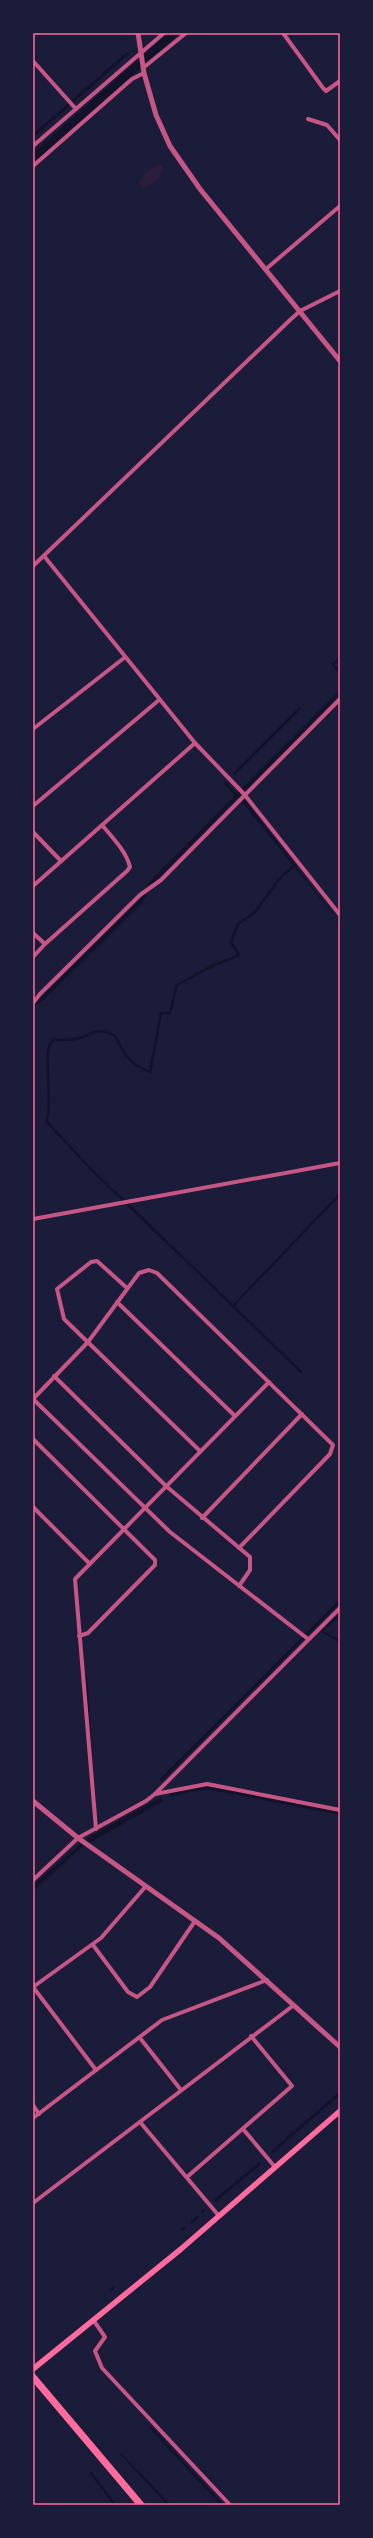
<svg xmlns="http://www.w3.org/2000/svg" width="373" height="2538" font-family="'Sofia Sans Condensed',sans-serif">
  <rect width="100%" height="100%" fill="#1b1b3a"/>
  <path fill="#2a1e3b" d="M158,165L162,166L163,170C159,179 152,187 142,188L139,183L148,170Z"/>
  <g fill="#12122b">
    <path d="M168,33H180L33,164V153Z"/>
    <path d="M127,52L129,54L33,138V134Z"/>
    <path d="M340,690V694L241,795L340,923L238,797L154,883L142,903L44,1000L33,1006V1002L41,997L139,900L151,880Z"/>
    <path d="M208,1786L340,1811V1815L211,1790L188,1792L170,1797L169,1793L184,1789Z"/>
    <path d="M161,1797L163,1801L82,1847L33,1891L34,1884L89,1837Z"/>
    <path d="M340,2091V2095L273,2153L271,2151Z"/>
    <path d="M259,2162L261,2164L216,2202L214,2200Z"/>
  </g>
  <g fill="none" stroke-linecap="round" stroke-linejoin="round">
    <g stroke="#12122b" stroke-width="2.5">
      <path d="M337,670L333,664L340,658"/>
      <path d="M235,773L300,708"/>
      <path d="M225,783L237,796"/>
      <path d="M233,1306L91,1169L46,1121C54,1103 41,1049 53,1040C61,1040 69,1040 76,1039C95,1035 94,1025 115,1036C126,1057 128,1063 150,1072L161,1013H170L177,985L208,968L239,955L231,942L238,924L255,912L279,879L295,865"/>
      <path d="M301,1372L233,1306L340,1194"/>
      <path d="M322,1630L340,1615"/>
      <path d="M323,1632L340,1641"/>
      <path d="M86,1677L90,1736"/>
      <path d="M161,1780L340,1601"/>
      <path d="M202,2212L204,2210"/>
      <path d="M192,2222L197,2217"/>
      <path d="M182,2229L184,2228"/>
      <path d="M111,2290L113,2288"/>
      <path d="M150,2427L222,2505"/>
      <path d="M121,2454L169,2505"/>
      <path d="M91,2473L115,2505"/>
    </g>
    <g stroke="#c65784" stroke-width="4">
      <path d="M283,33L323,88L326,91L340,81"/>
      <path d="M33,61L76,109"/>
      <path d="M143,68L186,33"/>
      <path d="M308,119L327,125L340,140"/>
      <path d="M33,146L164,33"/>
      <path d="M33,166L132,79L144,73"/>
      <path d="M266,269L340,206"/>
      <path d="M44,556L195,743L244,794L340,915"/>
      <path d="M33,566L290,320L300,311L340,291"/>
      <path d="M33,729L124,658"/>
      <path d="M33,806L159,700"/>
      <path d="M33,832L61,861"/>
      <path d="M33,886L195,743"/>
      <path d="M33,933L45,944L127,871L130,867C126,851 112,837 102,825"/>
      <path d="M33,957L45,944"/>
      <path d="M33,1003L40,994L140,895L161,880L340,699"/>
      <path d="M33,1219L340,1163"/>
      <path d="M127,1288L97,1261L91,1262L57,1289L64,1319L200,1451"/>
      <path d="M117,1302L235,1416"/>
      <path d="M54,1376L166,1486L250,1557V1570L239,1586"/>
      <path d="M33,1399L88,1342L139,1273L149,1270L157,1273L333,1445L330,1454L239,1548"/>
      <path d="M33,1399L170,1532L308,1639"/>
      <path d="M33,1439L155,1560V1565L88,1633L79,1636"/>
      <path d="M33,1507L89,1563"/>
      <path d="M202,1518L302,1414"/>
      <path d="M155,1794L207,1784L340,1810"/>
      <path d="M96,1829L75,1579L269,1382"/>
      <path d="M33,1880L78,1838L146,1801L155,1794L340,1608"/>
      <path d="M93,1945L128,1992L137,1997L150,1987L195,1921"/>
      <path d="M33,1987L101,1938L146,1886"/>
      <path d="M33,1987L96,2070"/>
      <path d="M140,2038L181,2090"/>
      <path d="M33,2105L39,2114"/>
      <path d="M33,2118L162,2020L267,1980"/>
      <path d="M140,2122L219,2216"/>
      <path d="M243,2129L275,2167"/>
      <path d="M187,2177L292,2086L251,2036"/>
      <path d="M33,2203L294,2005"/>
      <path d="M94,2321L105,2337L95,2351L102,2368L230,2505"/>
    </g>
    <g stroke="#c65784" stroke-width="5">
      <path d="M138,33L144,73L156,115L170,146L200,189L340,361"/>
      <path d="M33,1801L78,1838L219,1938L340,2047"/>
    </g>
    <path stroke="#ff6b9d" stroke-width="5.5" d="M33,2369L181,2249L340,2111"/>
    <path stroke="#ff6b9d" stroke-width="7" d="M33,2377L141,2505"/>
  </g>
  <rect width="373" height="2538" fill="none" stroke="#1b1b3a" stroke-width="68"/>
  <rect x="34" y="34" width="305" height="2470" fill="none" stroke="#ff6b9d" stroke-width="1.5"/>
</svg>
